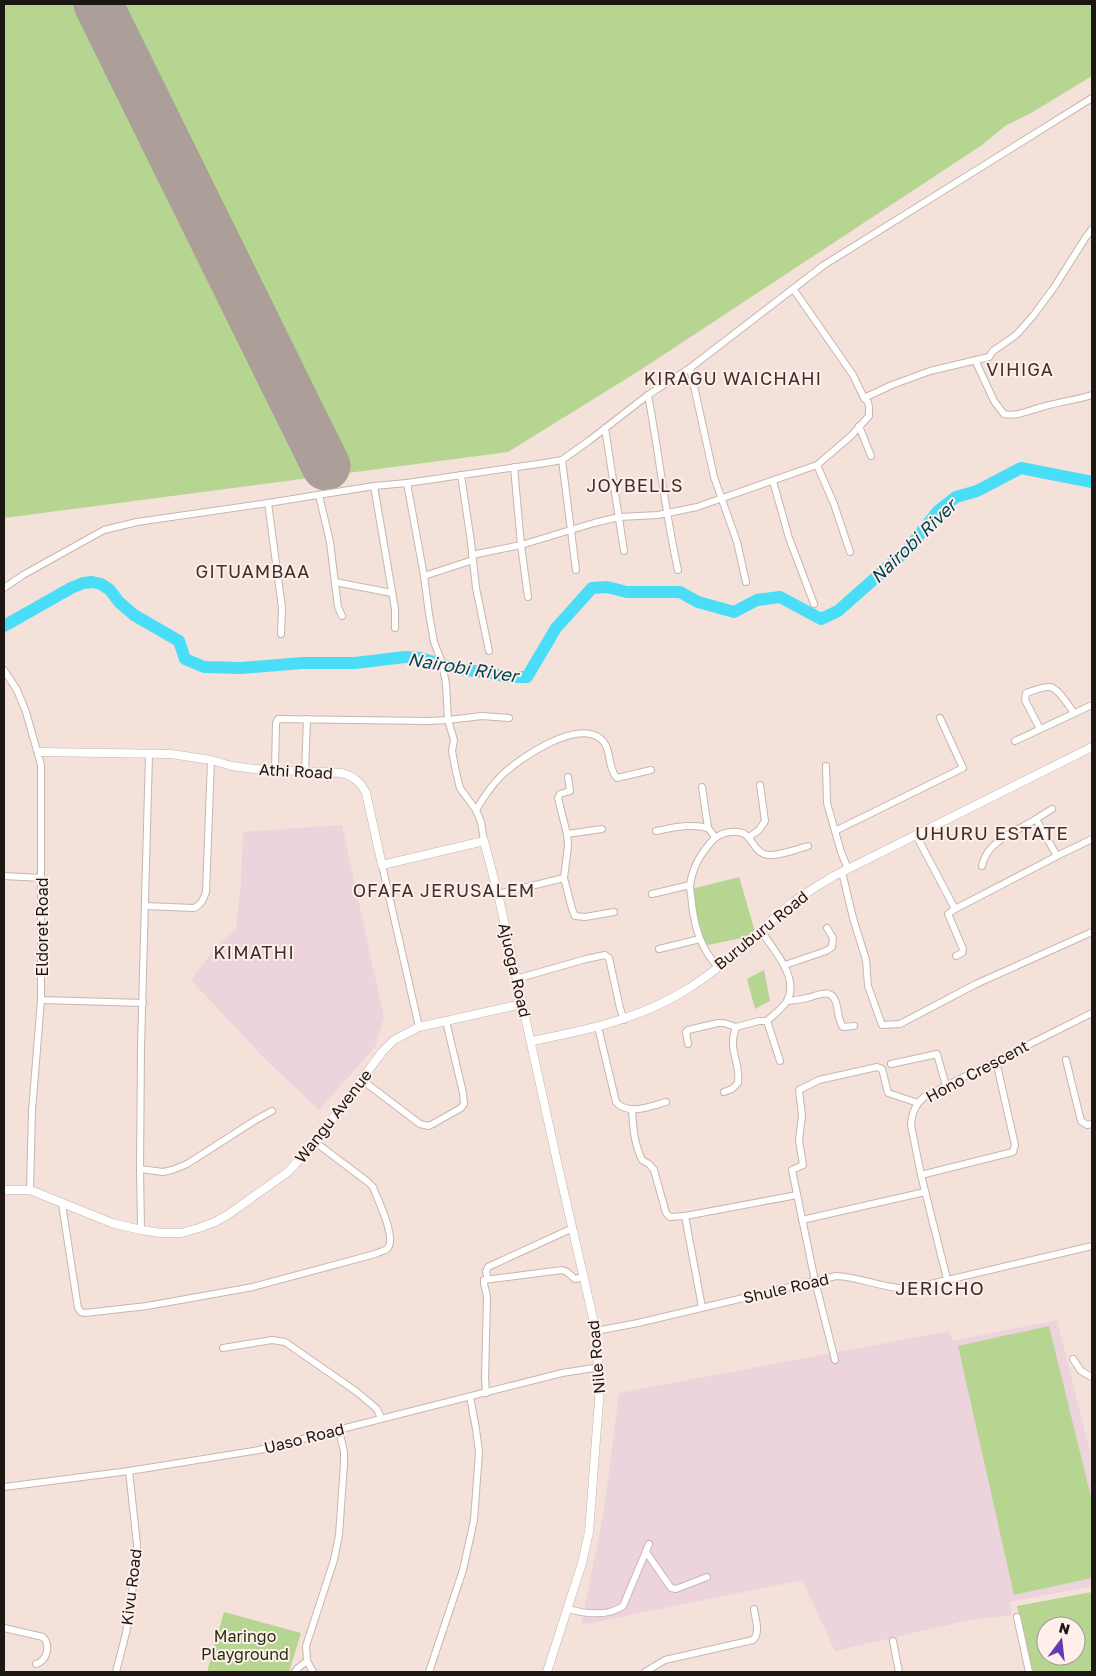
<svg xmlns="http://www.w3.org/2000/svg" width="1096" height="1676" font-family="'Golos Text',sans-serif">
  <rect width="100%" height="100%" fill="#f3e1da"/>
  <g fill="#edd4dc">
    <path d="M342,825L384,1018L375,1047L319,1110L263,1057L191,980L214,949L236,929L241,882L243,832Z"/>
    <path d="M1057,1320L1092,1460V1586L1009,1602L1012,1615L969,1620L835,1651L802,1580L581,1625L604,1511L619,1393L950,1331L952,1341Z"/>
  </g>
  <g fill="#b6d590" fill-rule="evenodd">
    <path d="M4,4H1092V76L1031,113L1005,126L982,145L642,369L508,452L4,518Z"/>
    <path d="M739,877L756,935L703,946L691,889Z"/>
    <path d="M764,970L770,1001L755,1009L747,979Z"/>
    <path d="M1049,1326L1092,1501V1578L1014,1595L958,1346Z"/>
    <path d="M1092,1592V1672H1033L1017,1606ZM1046,1626H1076V1656H1046Z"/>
    <path d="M224,1612L301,1633L289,1672H207Z"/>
  </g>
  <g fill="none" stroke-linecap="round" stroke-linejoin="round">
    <path stroke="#49ddf8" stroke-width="12" d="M4,626L71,588L83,583L92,582L101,584L110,590L119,602L134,615L179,641L185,659L204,667L241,668L302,663H355L405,657L420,658L458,669L491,673L507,677H527L556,628L592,588L607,587L627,592H680L698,602L734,612L757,600L780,597L821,619L838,611L908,549L938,511L956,497L977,491L1021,468L1092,482"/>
    <path stroke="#ac9e98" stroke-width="49" d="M98,4L326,466"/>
    <g stroke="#c7b6af" stroke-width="8">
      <g id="minor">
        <path d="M975,360L994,401L1004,414C1017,417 1030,410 1042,407C1059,402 1076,400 1092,395"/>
        <path d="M690,368L714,477L737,542L746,582"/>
        <path d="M648,395C659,453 665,512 678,570"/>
        <path d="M864,398L892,385L930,371L989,357L993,351L1016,335L1033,316L1055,286L1086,237L1092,229"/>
        <path d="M859,426L871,456"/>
        <path d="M605,428L624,551"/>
        <path d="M562,460L576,570"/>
        <path d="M817,465L834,504L850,552"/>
        <path d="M514,467L521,545L528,597"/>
        <path d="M461,475L471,542L476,588L489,651"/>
        <path d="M773,481L789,538L814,604"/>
        <path d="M407,483L424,576L429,614L434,642L442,663L446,684L448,720L454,740L452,751L456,772L460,788L476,810L481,822L484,841"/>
        <path d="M374,486L395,609V628"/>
        <path d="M319,495L330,542L338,607L342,616"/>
        <path d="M268,503L282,608L281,634"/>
        <path d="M472,555L521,545L594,523L619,517L658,515L697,507L817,465L851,436L869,416V407L868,402L864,398L853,375L794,290"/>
        <path d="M424,576L473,560"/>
        <path d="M335,582L392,593"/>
        <path d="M4,588L23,575L104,530L137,522L268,503L374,486L407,483L545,463L562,460L590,440L648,395L690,368L824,265L1092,98"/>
        <path d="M4,670L17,690L26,712L41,765V1000L32,1111L30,1190"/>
        <path d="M1040,729L1025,700L1026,693C1033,691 1043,686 1050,687C1058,688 1069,706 1074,713"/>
        <path d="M1015,741L1092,705"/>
        <path d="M826,766L827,803L841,852L848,869"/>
        <path d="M275,771L276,723L278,719L428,721L448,720L482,716L509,718"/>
        <path d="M305,772L307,719"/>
        <path d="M702,787L708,828L715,837"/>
        <path d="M476,810C483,798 491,786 501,776C520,758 576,719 601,739C612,748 607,768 617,778L651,770"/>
        <path d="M1036,819L1052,809"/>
        <path d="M656,831C673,828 690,823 708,828"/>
        <path d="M835,831L963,768L940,718"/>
        <path d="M567,834L558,798L560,794L570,791L568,777"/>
        <path d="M916,835L955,909L1057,856L1092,839"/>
        <path d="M749,837L759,830L765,821L760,785"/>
        <path d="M382,865L419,1027"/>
        <path d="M982,866C987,840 1016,832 1036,819L1057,856"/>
        <path d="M842,872L853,918L866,960L868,986L882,1025L900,1024L976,984L1092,932"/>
        <path d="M4,876L42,878"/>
        <path d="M564,878L572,909L575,916L585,917L614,912"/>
        <path d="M498,894L564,878L568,846L567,834L602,829"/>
        <path d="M652,894L690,885"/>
        <path d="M145,906L194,908C202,904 203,900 206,892L211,760"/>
        <path d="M955,909L948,914L963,949L962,953L956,956"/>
        <path d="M659,949L700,939"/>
        <path d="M785,965L826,951L832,947L833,938L827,928"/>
        <path d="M718,967C701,949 695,928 692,905C692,899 690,892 690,886C691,874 697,860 704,851C711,841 718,833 731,832C753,829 750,849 764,854C774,858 798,849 808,846"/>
        <path d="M516,979L586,959L605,955L609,958L620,1008L624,1020"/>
        <path d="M41,1000L143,1003"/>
        <path d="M787,1001C793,1000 800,1000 807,998C816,996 830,988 835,1000C839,1009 837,1019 843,1027L854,1026"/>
        <path d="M767,1021L780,1061"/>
        <path d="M598,1027L616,1102C628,1116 651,1106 666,1102"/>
        <path d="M688,1044L686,1032L688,1030L718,1023H724L736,1027L759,1021H767C773,1015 782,1009 787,1001C800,978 773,949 761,931"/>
        <path d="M1066,1060L1081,1121L1087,1125L1092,1124"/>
        <path d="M891,1064L937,1054L946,1086"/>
        <path d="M362,1080L420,1124L429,1126L461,1108L464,1104L463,1093L446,1021"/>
        <path d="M724,1092L732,1089L738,1083C741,1060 727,1052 736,1027"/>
        <path d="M632,1109C633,1128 634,1143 642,1160L649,1164L654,1170L666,1213L670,1217L685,1216L797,1195"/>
        <path d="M140,1169L163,1172L172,1170L187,1164L254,1121L272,1111"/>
        <path d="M921,1175L1013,1152L1015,1145L996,1061"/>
        <path d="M62,1204L78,1308L81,1312L85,1313L147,1306L253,1287L375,1254C379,1252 384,1251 387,1249C398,1239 377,1199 373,1187L368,1182L315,1142"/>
        <path d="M685,1216L702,1307"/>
        <path d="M802,1220L925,1192"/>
        <path d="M141,1230L140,1169L141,1047L149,754"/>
        <path d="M488,1279L486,1272L488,1267L573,1228"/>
        <path d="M947,1279L921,1175L911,1125C912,1113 915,1105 924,1097L1092,1013"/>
        <path d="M596,1331L638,1323L836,1276C861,1277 884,1289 909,1289L1092,1246"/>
        <path d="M223,1348L272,1340L285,1342L357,1392L377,1409L381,1418"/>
        <path d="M1073,1359L1081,1371L1092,1377"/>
        <path d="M835,1360L815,1281L792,1170L803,1165L799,1141L802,1115L799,1090L819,1080L877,1067L882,1069L888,1093L918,1103"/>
        <path d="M486,1393L485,1378L487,1296L484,1284V1280L562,1270L567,1272L575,1279L584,1277"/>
        <path d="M4,1487L129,1471L259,1450L562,1373L600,1367"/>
        <path d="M646,1552L671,1588L676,1589L707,1577"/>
        <path d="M568,1609C586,1614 607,1617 623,1606L649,1544"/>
        <path d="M1017,1617L1029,1672"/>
        <path d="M4,1628L43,1637C51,1645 47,1661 36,1664"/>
        <path d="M893,1641L899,1672"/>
        <path d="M116,1672L126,1633L136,1565L137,1544L129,1471"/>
        <path d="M295,1672L298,1668L307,1661"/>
        <path d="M313,1672L307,1661L306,1646L334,1560L339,1535L344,1464V1452L339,1430"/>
        <path d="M429,1672L463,1570L474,1520L479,1452L476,1429L470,1397"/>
        <path d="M645,1672L665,1660L753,1640C761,1632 755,1619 754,1609"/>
      </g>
    </g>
    <g stroke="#c7b6af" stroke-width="9">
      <g id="tertiary">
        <path d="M39,752L171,754L211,760L232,766L254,769L342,773C354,777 360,781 366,793L382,865L484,841L498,894L558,1166L596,1331L600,1387L589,1532L582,1563L547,1672"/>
        <path d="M532,1041C587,1030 637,1020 686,990C707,977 728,960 747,944C762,930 776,915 792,903C805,893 819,885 834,876L1092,747"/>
        <path d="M4,1190H30L112,1223L141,1230L161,1233H181L199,1228L215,1222L229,1214L288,1172L315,1142L382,1052L394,1040L419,1027L522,1004"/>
      </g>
    </g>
    <use href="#minor" stroke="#fff" stroke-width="6"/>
    <use href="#tertiary" stroke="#fff" stroke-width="8"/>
  </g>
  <g text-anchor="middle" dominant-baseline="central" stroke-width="4" stroke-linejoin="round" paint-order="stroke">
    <g font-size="16" fill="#1d1714" stroke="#feefea">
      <text transform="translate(296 771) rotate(3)">Athi Road</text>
      <text transform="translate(42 927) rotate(-90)">Eldoret Road</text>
      <text transform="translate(761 930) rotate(-39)">Buruburu Road</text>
      <text transform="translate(515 970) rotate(77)">Ajuoga Road</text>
      <text transform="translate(977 1071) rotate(-28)">Hono Crescent</text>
      <text transform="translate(333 1116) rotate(-52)">Wangu Avenue</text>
      <text transform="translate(786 1288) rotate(-13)">Shule Road</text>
      <text transform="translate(596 1357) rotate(-95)">Nile Road</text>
      <text transform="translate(304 1438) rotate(-14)">Uaso Road</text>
      <text transform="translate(131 1587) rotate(-83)">Kivu Road</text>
    </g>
    <g font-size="16" fill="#23320b" stroke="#feefea">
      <text x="245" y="1636">Maringo<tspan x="245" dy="18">Playground</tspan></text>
    </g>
    <g font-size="18" letter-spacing="1" fill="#3e312b" stroke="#feefea">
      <text x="1020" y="369">VIHIGA</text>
      <text x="733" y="378">KIRAGU WAICHAHI</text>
      <text x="635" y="485">JOYBELLS</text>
      <text x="253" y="571">GITUAMBAA</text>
      <text x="444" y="890">OFAFA JERUSALEM</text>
      <text x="254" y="952">KIMATHI</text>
    </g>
    <g font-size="18" font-style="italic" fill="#034752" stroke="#feefea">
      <text transform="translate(913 541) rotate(-44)">Nairobi River</text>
      <text transform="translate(463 667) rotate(9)">Nairobi River</text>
    </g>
    <g font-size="19" letter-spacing="1" fill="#3e312b" stroke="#feefea">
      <text x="992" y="832">UHURU ESTATE</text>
      <text x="940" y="1287">JERICHO</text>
    </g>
  </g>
  <rect width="1096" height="1676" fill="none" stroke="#1d1714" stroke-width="10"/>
  <g transform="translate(1061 1641) rotate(15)"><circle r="24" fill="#feefea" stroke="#a49994"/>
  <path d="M0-4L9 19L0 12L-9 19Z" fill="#6738b0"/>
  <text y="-8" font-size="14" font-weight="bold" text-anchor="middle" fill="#1d1714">N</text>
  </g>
</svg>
